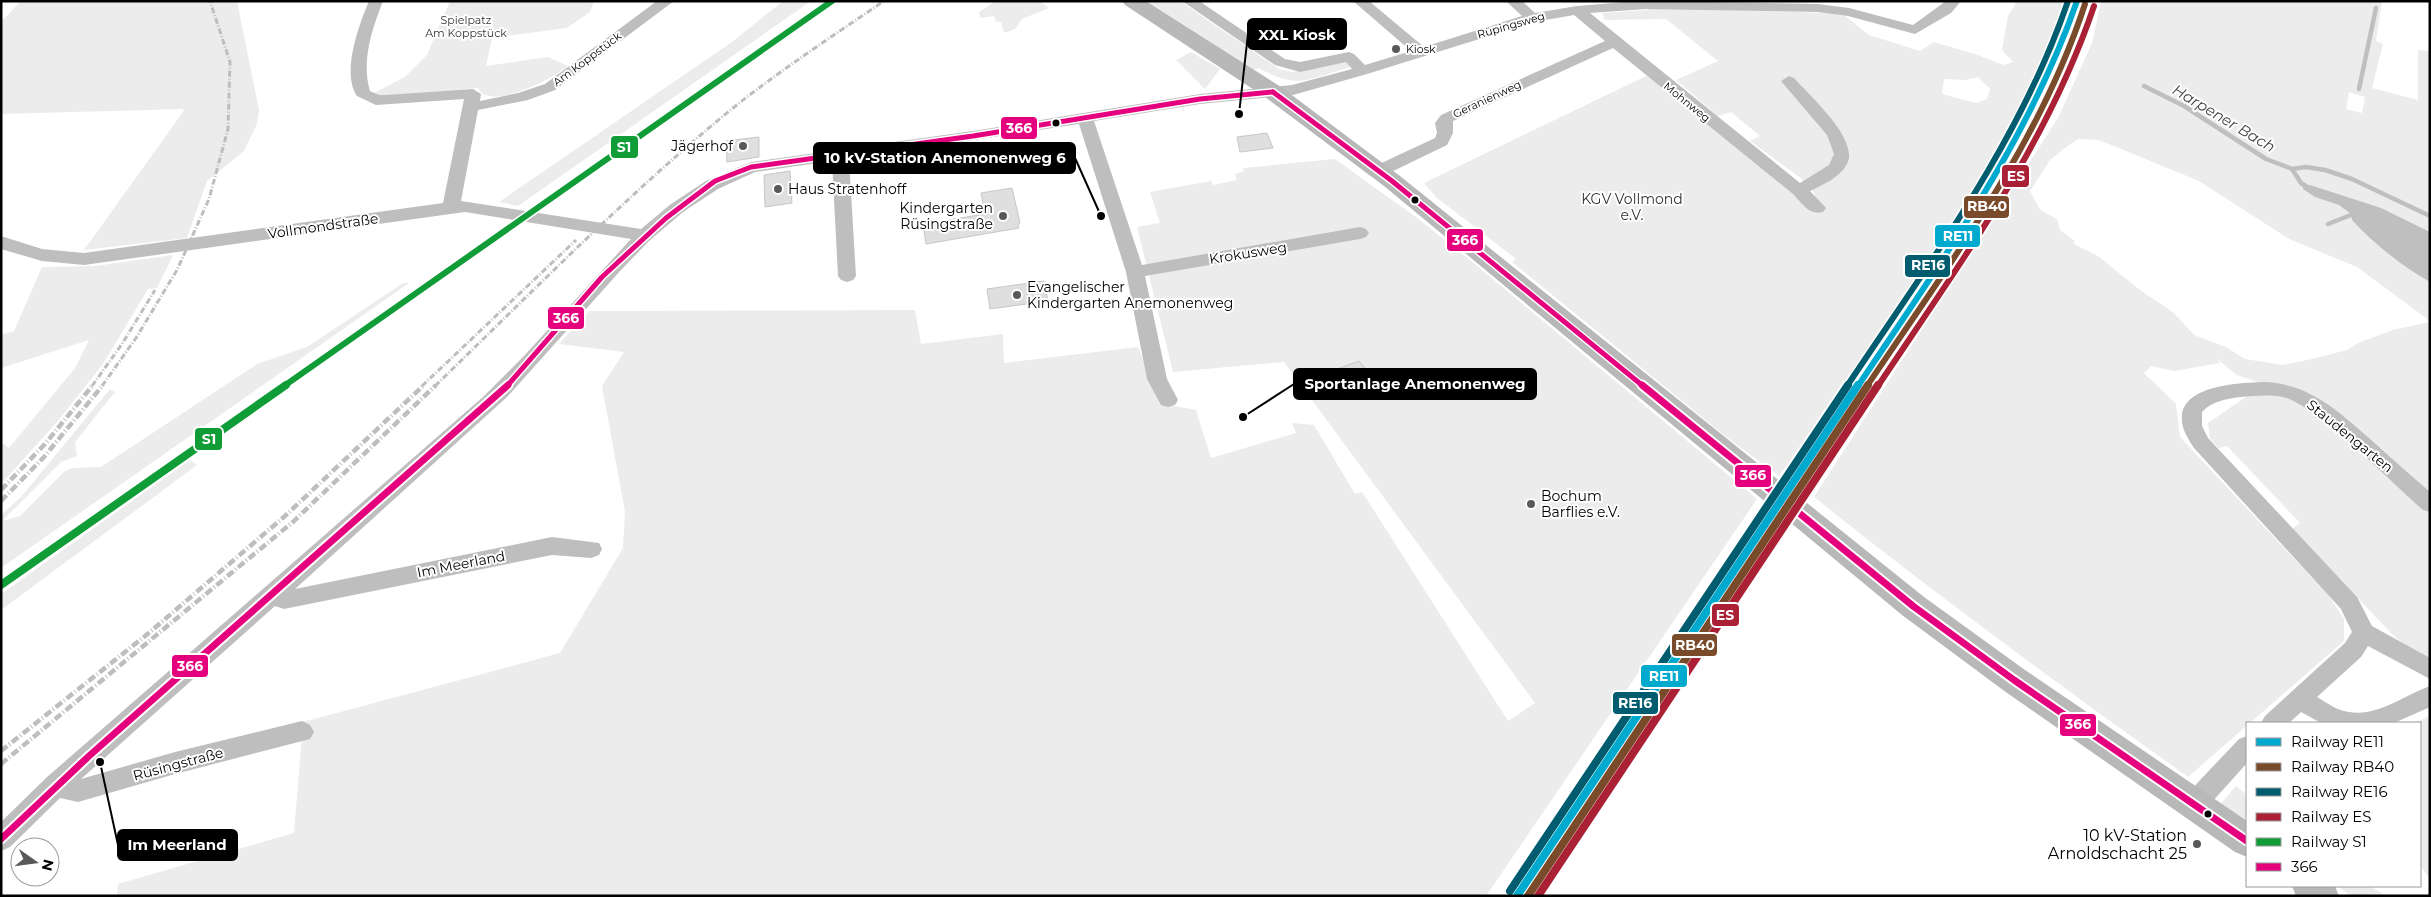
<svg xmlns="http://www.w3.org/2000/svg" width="2431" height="897" font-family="Montserrat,sans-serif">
  <rect width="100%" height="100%" fill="#fff"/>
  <g fill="#ececec" fill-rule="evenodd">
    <path d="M21,1H237L259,110L257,124L244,151L207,181L187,238L84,250L183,112L184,109L1,114V22Z"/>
    <path d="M450,1H594L590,12L567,28L492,38L486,66L548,57L568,66C554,78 489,112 478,88L382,97L374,93L405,77L427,55Z"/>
    <path d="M783,1H811L518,206L499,202L732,42Z"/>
    <path d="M996,1H1040L1049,8L1022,19L1015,29L1004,33L1001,22H996L994,16L980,18L979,12Z"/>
    <path d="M1147,1H1180L1279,69L1293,72L1345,61L1351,67C1310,78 1299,91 1259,68L1254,70Z"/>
    <path d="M1652,1H1707L1702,9L1829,13L1845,16L1869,35L1920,51L1934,42L1978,55L2003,65L2013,62L2002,50L2008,16L2017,1H2063L2044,60L1989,169L1856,370L1779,476L1725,436L1512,262L1516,259L1436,197L1424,183L1648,75L1815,208V194L1802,179L1750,141L1760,136L1731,112L1718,116L1676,80L1718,61L1666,19L1604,20L1603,13L1647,10ZM1978,77L1990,89L1987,99L1976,103L1942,94L1944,79L1966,80Z"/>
    <path d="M2101,1H2382L2376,41L2383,44L2372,88L2418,100V50L2430,51V321L2357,267L2289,239L2199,181L2099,140L2078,139L2062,150L2050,160L2030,191L2040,210L2057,219L2060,230L2075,241L2074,244L2098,256L2140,290L2173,312L2194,335L2226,347L2245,359L2283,365L2312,359L2347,350L2358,343L2393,330L2430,322V667L2392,634L2292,529L2300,523L2227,446L2219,448L2210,439L2208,423L2250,394L2269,386L2237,375L2216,358L2220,363L2174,371L2151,366L2144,373L2176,404L2180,437L2329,596L2344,619V641L2188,777C2061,686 1936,595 1814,497L2058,118L2092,43ZM2349,92L2365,97L2362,113L2346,109Z"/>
    <path d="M1191,52L1220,69L1205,89L1176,60Z"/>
    <path d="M1335,159L1413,215L1470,260L1757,499L1486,896H117L118,884L294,833L303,722L560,653L623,548L625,512L602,386L624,352L559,344L589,311L915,310L921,344L1003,334L1004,363L1138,347L1149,374L1169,405L1196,410L1211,458L1296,433L1292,423L1314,425L1355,494L1362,492L1366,498L1508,721L1535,703L1284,362L1173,372L1137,227L1160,223L1150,192L1211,181L1213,185L1237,180L1235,174L1244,171L1243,168Z"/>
    <path d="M173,255L157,288L148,289L103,364L57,422L1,484V442L9,448L75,368L89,340L1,368V335L14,331L42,267L95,266Z"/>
    <path d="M403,283H409L1,568V515L21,497L110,389L115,392L75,442L77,456L61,462L2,521L20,516L65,471L72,468L101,467L257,364L307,347Z"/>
    <path d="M190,460L197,465L1,610V594Z"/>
    <path d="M2430,716V879L2420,865V723H2413Z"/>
    <path d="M2236,786L2247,795V825L2219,806Z"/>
    <path d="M2337,886H2371L2385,896H2351Z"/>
  </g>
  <path fill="#bfbfbf" d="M2303,185H2310L2381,208L2430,232V282C2402,266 2374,244 2352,220L2351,214L2339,205L2315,197L2303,189Z"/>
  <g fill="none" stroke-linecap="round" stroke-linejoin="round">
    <g stroke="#bfbfbf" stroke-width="4.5">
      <path d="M2144,86L2184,106L2266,159L2292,169L2306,167L2325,170L2352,179L2430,216"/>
      <path d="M2359,89L2376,8"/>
      <path d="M2292,169L2301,183L2309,188"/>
      <path d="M2328,224L2356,213"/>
    </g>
  </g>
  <g fill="#dfdfdf" stroke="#c7c7c7">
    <path d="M1267,133L1273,148L1240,152L1237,137Z"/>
    <path d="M759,137V157L727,162L726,141Z"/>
    <path d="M790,171L792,203L765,207L764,175Z"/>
    <path d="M1012,188L1020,223L1018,224L1019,228L926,244L923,224L985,214L981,193Z"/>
    <path d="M1044,281L1048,301L990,309L987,289Z"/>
    <path d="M1359,361L1371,376L1334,389L1323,374Z"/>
  </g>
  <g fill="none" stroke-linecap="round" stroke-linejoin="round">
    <g fill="#bebebe" fill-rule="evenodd">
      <path d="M369,1H383C372,29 361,61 370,91L379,95H386L473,89L481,94L480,101L518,93L545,84L657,1H674L555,90L528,100L478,110L461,201L641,229L671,204L706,181L751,162L973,131L1200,94L1292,85L1352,69L1346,62L1300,72L1275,65L1182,1H1199L1285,59L1300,62L1349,52L1354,54L1365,65L1411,51L1353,1H1369L1424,47L1522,16L1506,1H1522L1535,13L1577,6L1638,1L1818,4L1849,8L1913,25L1946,1H1961L1951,13L1915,34L1848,16L1818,12L1646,9L1590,13L1800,183L1829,165L1834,154L1827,135L1781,81L1789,76L1794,78C1809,95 1860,140 1847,164C1839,178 1824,184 1810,191L1826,208L1823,212C1809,216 1802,203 1793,194L1613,48L1453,121V133L1447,145L1385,175H1373L1371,171L1373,167L1435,138L1437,133L1435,123L1441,115L1605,41L1574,15L1534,22L1367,74L1293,95L1200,104L1094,121L1142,265L1360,227L1366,229L1369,233L1366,237L1360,239L1145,276L1167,379L1178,400L1175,405L1168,407L1161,405L1147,379L1126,272L1079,124L849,159L856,276L853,280L847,282L841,280L838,276L832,161L755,172L718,189L683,212L649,241L621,270L507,397L295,589L552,537L599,543L602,549L599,555L591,558L552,555L284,609L275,606L81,779L175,752L302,721L310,725L314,732L310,739L175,774L78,802L60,798L10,847L1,851V822L46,778L483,397L523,357L631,239L465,212L84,265L42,261L1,249V236L42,249L84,253L443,203L464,99L376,105L357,96C341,73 359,25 369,1Z"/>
      <path d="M2263,382C2308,383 2337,410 2369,438C2389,456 2409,474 2430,492V512L2423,510C2394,485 2315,404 2283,397C2269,394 2254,396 2240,397C2226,399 2212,401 2202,412V426L2208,438L2357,597L2372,626L2430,658V679L2368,646L2361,657L2317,697C2327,703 2338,711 2349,712C2377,717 2405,695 2430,686V707L2394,723H2321L2301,712L2289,723H2261L2265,716L2345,643L2352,632L2341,609L2194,448C2189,440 2182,430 2182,420C2179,385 2240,383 2263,382Z"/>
      <path d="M2247,736V763L2203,812L2194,815L2185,812L2182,804L2185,796L2239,739Z"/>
    </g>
    <g fill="#b8b8b8" fill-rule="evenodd">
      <path d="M1122,1H1146L1281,87L1400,176L1924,597L2025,670L2247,821V857L2235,852L2003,690L1902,615L1384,186L1265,97L1125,5Z"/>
      <path d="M2292,886H2335L2339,896H2296Z"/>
    </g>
    <g stroke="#bebebe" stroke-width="3" stroke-dasharray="6 2 1 2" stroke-linecap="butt">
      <path d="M92,386L122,344L155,290"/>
      <path d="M102,386L136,338L177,270L209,199L228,129L230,62L210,1"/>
      <path d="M422,386L576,240"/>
      <path d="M435,386C527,297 617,205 716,122C768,78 827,40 884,1"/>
    </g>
    <g stroke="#bebebe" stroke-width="4.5" stroke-dasharray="8 2.5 1 2.5" stroke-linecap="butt">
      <path d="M1,490L45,444L93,385"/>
      <path d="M1,501L44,457L103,385"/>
      <path d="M1,751L150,632L285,516L424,385"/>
      <path d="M1,764L294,521L436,385"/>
    </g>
    <g stroke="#fff" stroke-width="8">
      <g id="bus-1-far1">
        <path d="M1273,92L1392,181L1643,386"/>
        <path d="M507,386L602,277L666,218L715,181L751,167L973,136L1200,99L1273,92"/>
      </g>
    </g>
    <g stroke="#fff" stroke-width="11">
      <g id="bus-1">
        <path d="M1642,385L1913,606L2014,680L2247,841"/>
        <path d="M1,839L89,756L508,385"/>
      </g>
    </g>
    <use href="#bus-1-far1" stroke="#e5007d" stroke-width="5"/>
    <use href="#bus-1" stroke="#e5007d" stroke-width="7"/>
    <g stroke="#fff" stroke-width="9">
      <path id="rail-1-far1" d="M1858,386C1940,263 2028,142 2077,1"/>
    </g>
    <g stroke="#fff" stroke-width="12">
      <path id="rail-1" d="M1517,896L1858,385"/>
    </g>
    <g stroke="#fff" stroke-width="9">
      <path id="rail-2-far1" d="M1867,386C1949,264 2039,145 2085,4"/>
    </g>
    <g stroke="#fff" stroke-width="12">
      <path id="rail-2" d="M1528,896L1868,385"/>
    </g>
    <g stroke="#fff" stroke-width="9">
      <path id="rail-3-far1" d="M1847,386C1929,263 2020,142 2068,1"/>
    </g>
    <g stroke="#fff" stroke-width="12">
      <path id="rail-3" d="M1510,891L1848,385"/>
    </g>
    <g stroke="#fff" stroke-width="9">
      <path id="rail-4-far1" d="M1878,386C1959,264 2047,146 2094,6"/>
    </g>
    <g stroke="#fff" stroke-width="12">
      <path id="rail-4" d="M1538,896L1878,385"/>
    </g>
    <g stroke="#fff" stroke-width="9">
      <path id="rail-5-far1" d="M284,386L832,1"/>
    </g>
    <g stroke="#fff" stroke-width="12">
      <path id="rail-5" d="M1,585L286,385"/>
    </g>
    <use href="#rail-1-far1" stroke="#00a9ce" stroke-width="6"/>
    <use href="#rail-1" stroke="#00a9ce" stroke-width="8"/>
    <use href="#rail-2-far1" stroke="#7a4b2a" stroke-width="6"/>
    <use href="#rail-2" stroke="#7a4b2a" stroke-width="8"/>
    <use href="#rail-3-far1" stroke="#005c6e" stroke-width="6"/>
    <use href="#rail-3" stroke="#005c6e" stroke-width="8"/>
    <use href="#rail-4-far1" stroke="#aa2135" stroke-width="6"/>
    <use href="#rail-4" stroke="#aa2135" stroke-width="8"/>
    <use href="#rail-5-far1" stroke="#109c37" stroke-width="6"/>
    <use href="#rail-5" stroke="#109c37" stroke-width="8"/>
  </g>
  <g fill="#595959" stroke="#fff" stroke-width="2">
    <circle cx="1396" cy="49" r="5"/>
    <circle cx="743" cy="146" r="5"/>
    <circle cx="778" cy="189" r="5"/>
    <circle cx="1003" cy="216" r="5"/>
    <circle cx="1017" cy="295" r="5"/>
    <circle cx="1531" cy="504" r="5"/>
    <circle cx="2197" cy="844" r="5"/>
  </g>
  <g fill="#000" stroke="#fff" stroke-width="2">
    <circle cx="1056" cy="123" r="4.5"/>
    <circle cx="1415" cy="200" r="4.5"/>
    <circle cx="2208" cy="814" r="4.5"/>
  </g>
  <g text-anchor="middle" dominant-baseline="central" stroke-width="4" stroke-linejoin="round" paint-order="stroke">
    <g font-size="11" fill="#333" stroke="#fff">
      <text x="466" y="20">Spielpatz<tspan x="466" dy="13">Am Koppstück</tspan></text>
    </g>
    <g font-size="11" fill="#000" stroke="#fff">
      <text transform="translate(1511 25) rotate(-16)">Rüpingsweg</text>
      <text transform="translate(587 59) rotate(-37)">Am Koppstück</text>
      <text transform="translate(1487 99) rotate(-25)">Geranienweg</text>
      <text transform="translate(1687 102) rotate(39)">Mohnweg</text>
    </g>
    <g font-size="11" fill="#000" stroke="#fff" text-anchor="start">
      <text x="1406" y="49">Kiosk</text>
    </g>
    <g font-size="14" fill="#000" stroke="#fff" text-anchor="start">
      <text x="733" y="146" text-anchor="end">Jägerhof</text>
      <text x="788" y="189">Haus Stratenhoff</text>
      <text x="993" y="208" text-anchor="end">Kindergarten<tspan x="993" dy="16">Rüsingstraße</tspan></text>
      <text x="1027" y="287">Evangelischer<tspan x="1027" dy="16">Kindergarten Anemonenweg</tspan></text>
      <text x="1541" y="496">Bochum<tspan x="1541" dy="16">Barflies e.V.</tspan></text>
    </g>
    <g font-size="14" fill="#333" stroke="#fff">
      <text x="1632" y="199">KGV Vollmond<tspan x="1632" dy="16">e.V.</tspan></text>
    </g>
    <g font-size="14" fill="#000" stroke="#fff">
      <text transform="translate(323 226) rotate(-8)">Vollmondstraße</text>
      <text transform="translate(1248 253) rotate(-9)">Krokusweg</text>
      <text transform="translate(2350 436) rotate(39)">Staudengarten</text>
      <text transform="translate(461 564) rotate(-11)">Im Meerland</text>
      <text transform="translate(178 764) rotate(-15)">Rüsingstraße</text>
    </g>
    <g font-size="15" font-style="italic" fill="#444" stroke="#fff">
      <text transform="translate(2224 118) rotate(31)">Harpener Bach</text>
    </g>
    <g font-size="16" fill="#000" stroke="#fff" text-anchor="end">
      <text x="2187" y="835">10 kV-Station<tspan x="2187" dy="18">Arnoldschacht 25</tspan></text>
    </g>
  </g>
  <path fill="none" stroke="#000" stroke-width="2" d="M1239 114L1248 34M1101 216L1075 158M1243 417L1294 384M100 762L118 845"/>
  <g fill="#000" stroke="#fff" stroke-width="2">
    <circle cx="1239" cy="114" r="5"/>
    <circle cx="1101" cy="216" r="5"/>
    <circle cx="1243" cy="417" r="5"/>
    <circle cx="100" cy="762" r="5"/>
  </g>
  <g fill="#000" stroke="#000" stroke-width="2">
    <rect x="1248" y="19" width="98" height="30" rx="5"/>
    <rect x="814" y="143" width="261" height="30" rx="5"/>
    <rect x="1294" y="369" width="242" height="30" rx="5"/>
    <rect x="118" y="830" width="119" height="30" rx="5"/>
  </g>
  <g font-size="15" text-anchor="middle" font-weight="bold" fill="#fff">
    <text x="1297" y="40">XXL Kiosk</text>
    <text x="945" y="163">10 kV-Station Anemonenweg 6</text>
    <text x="1415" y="389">Sportanlage Anemonenweg</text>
    <text x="177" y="850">Im Meerland</text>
  </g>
  <g stroke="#fff" stroke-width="2">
    <rect x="1000" y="116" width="38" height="24" rx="5" fill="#e5007d"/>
    <rect x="610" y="135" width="29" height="24" rx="5" fill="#109c37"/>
    <rect x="2001" y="164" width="29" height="24" rx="5" fill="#aa2135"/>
    <rect x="1963" y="195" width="47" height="24" rx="5" fill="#7a4b2a"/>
    <rect x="1934" y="224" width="47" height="24" rx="5" fill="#00a9ce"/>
    <rect x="1446" y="228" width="38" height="24" rx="5" fill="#e5007d"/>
    <rect x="1904" y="254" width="47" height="24" rx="5" fill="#005c6e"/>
    <rect x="547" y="306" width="38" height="24" rx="5" fill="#e5007d"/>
    <rect x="194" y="427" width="29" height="24" rx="5" fill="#109c37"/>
    <rect x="1734" y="464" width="38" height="24" rx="5" fill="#e5007d"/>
    <rect x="1711" y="603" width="29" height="24" rx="5" fill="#aa2135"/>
    <rect x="1671" y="633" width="47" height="24" rx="5" fill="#7a4b2a"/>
    <rect x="171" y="654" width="38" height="24" rx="5" fill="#e5007d"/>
    <rect x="1640" y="664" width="48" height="24" rx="5" fill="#00a9ce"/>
    <rect x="1612" y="691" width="47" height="24" rx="5" fill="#005c6e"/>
    <rect x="2059" y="713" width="38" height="24" rx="5" fill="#e5007d"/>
  </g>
  <g font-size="14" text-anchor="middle" font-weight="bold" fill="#fff">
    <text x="1019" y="133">366</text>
    <text x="624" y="152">S1</text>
    <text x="2016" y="181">ES</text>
    <text x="1987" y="211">RB40</text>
    <text x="1958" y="241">RE11</text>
    <text x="1465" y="245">366</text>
    <text x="1928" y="270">RE16</text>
    <text x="566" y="323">366</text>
    <text x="209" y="444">S1</text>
    <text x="1753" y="480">366</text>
    <text x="1725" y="620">ES</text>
    <text x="1695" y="650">RB40</text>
    <text x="190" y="671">366</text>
    <text x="1664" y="681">RE11</text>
    <text x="1635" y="708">RE16</text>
    <text x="2078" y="729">366</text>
  </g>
  <rect width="2431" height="897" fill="none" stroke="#000000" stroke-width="5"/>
  <rect x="2246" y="722" width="175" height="165" fill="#ffffff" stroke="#999999"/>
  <rect x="2256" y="738" width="25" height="8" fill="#00a9ce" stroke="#999999"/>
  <text x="2291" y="747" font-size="15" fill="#000000">Railway RE11</text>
  <rect x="2256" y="763" width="25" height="8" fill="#7a4b2a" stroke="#999999"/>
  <text x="2291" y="772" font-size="15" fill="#000000">Railway RB40</text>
  <rect x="2256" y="788" width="25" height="8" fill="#005c6e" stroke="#999999"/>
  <text x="2291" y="797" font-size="15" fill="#000000">Railway RE16</text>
  <rect x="2256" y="813" width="25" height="8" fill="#aa2135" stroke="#999999"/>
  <text x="2291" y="822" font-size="15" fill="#000000">Railway ES</text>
  <rect x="2256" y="838" width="25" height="8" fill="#109c37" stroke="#999999"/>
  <text x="2291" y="847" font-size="15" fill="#000000">Railway S1</text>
  <rect x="2256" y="863" width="25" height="8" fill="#e5007d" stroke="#999999"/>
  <text x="2291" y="872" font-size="15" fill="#000000">366</text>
  <g transform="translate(35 862) rotate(104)"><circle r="24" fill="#ffffff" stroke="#999999"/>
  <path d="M0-4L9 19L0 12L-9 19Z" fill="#595959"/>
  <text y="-8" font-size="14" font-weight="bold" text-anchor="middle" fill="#000000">N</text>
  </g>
</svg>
